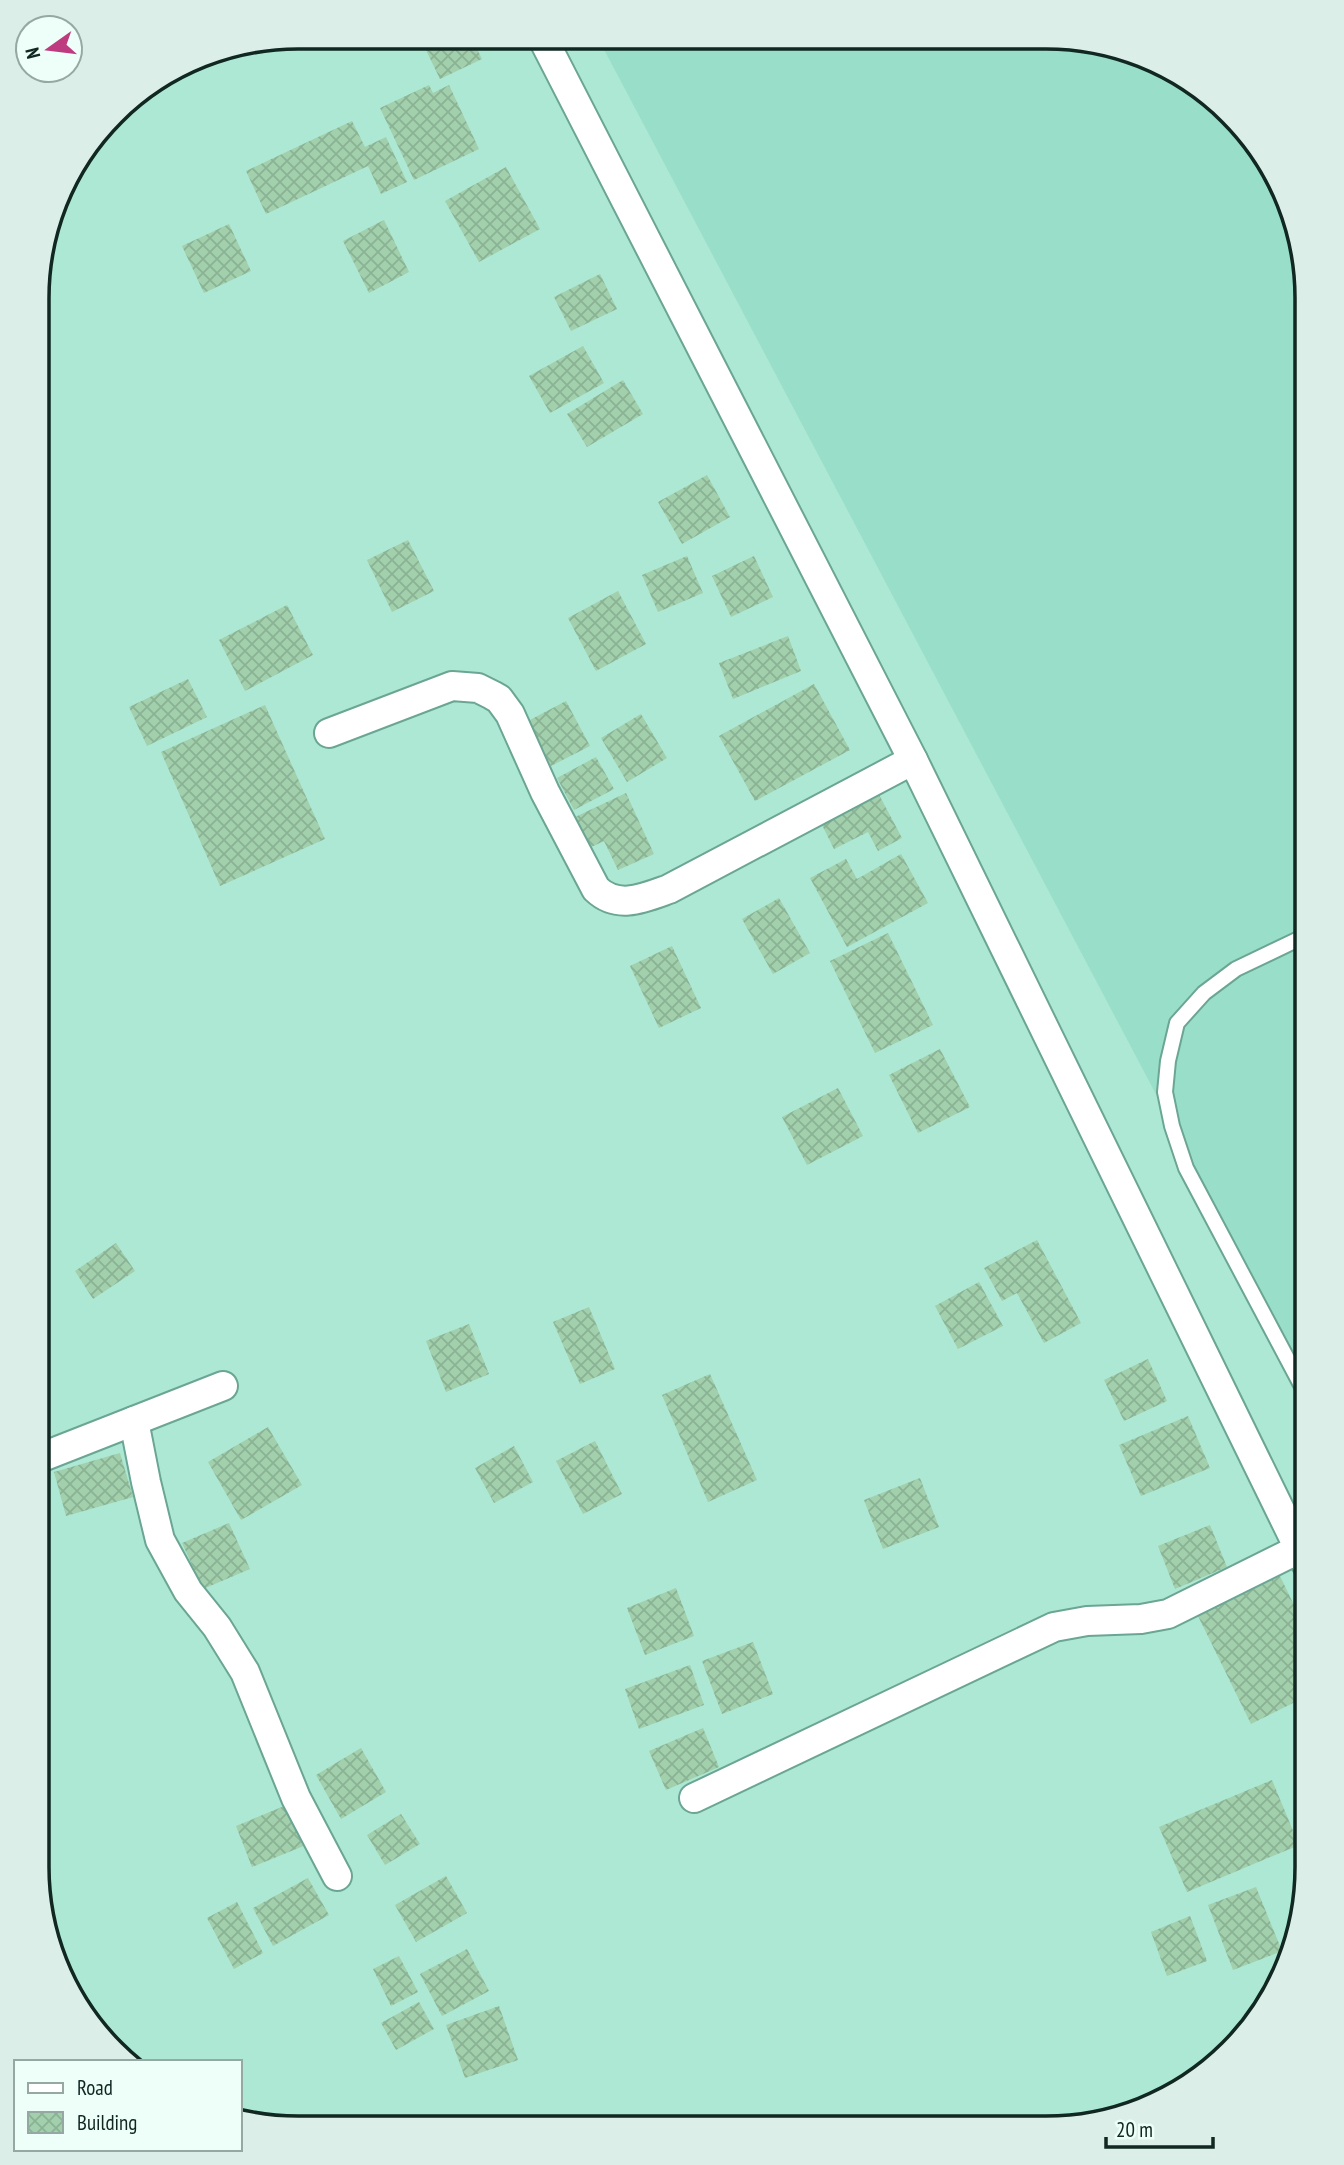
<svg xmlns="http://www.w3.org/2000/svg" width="1344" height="2165" font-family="'PT Sans Narrow',sans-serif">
  <defs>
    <pattern id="building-cross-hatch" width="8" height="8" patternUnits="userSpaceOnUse" patternTransform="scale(1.75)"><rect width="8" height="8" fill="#a2cfac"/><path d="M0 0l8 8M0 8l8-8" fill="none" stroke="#8ab294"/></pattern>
  </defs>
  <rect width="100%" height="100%" fill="#ace8d4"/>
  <path fill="#99dec8" d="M598,38L1080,39L1146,57L1205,91L1253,139L1287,199L1307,298V1380Z"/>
  <g fill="url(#building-cross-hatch)">
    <path d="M443,37H471L482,59L440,79L424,46Z"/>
    <path d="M429,85L433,93L449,85L479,149L414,180L380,108Z"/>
    <path d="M352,121L365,147L386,137L407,182L381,194L368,166L266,214L246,171Z"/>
    <path d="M506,167L540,229L479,262L445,201Z"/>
    <path d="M384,220L409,272L369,293L343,241Z"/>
    <path d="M229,224L251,271L204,293L182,246Z"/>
    <path d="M600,274L617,309L571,331L554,297Z"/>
    <path d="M583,346L604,383L550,413L529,376Z"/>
    <path d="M623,380L643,414L587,447L567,414Z"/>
    <path d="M707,475L730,517L682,544L658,502Z"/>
    <path d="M408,540L434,591L392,612L367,560Z"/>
    <path d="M687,556L703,593L658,612L642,575Z"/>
    <path d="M754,556L773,597L731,617L712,576Z"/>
    <path d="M618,591L646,644L596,671L568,618Z"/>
    <path d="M287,605L313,655L245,691L219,640Z"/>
    <path d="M788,636L801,671L733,699L719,663Z"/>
    <path d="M188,679L207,717L147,746L129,707Z"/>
    <path d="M814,684L850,750L755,801L719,736Z"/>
    <path d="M566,701L590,746L551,766L528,721Z"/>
    <path d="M265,705L325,839L220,886L161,752Z"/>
    <path d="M641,714L667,758L627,782L601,738Z"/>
    <path d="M596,757L614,789L574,810L557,778Z"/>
    <path d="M876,789L902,838L878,851L868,832L834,849L819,819Z"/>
    <path d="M626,793L654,854L618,870L604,841L587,849L573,818Z"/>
    <path d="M901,854L928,903L847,947L810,878L846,859L857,879Z"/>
    <path d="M779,898L810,953L773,974L742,919Z"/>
    <path d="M888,933L933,1025L875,1053L830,961Z"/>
    <path d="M672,946L701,1008L659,1028L630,966Z"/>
    <path d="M940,1049L970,1107L918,1133L889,1075Z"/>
    <path d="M838,1088L863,1136L807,1165L782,1117Z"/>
    <path d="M1037,1240L1081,1323L1044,1343L1017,1293L1002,1301L984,1268Z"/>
    <path d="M116,1243L135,1271L93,1299L75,1271Z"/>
    <path d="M979,1282L1003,1326L958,1349L935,1306Z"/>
    <path d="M589,1307L615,1369L580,1384L553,1322Z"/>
    <path d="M469,1324L489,1374L446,1392L426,1341Z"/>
    <path d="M1148,1359L1167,1401L1124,1421L1104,1380Z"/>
    <path d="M710,1374L757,1480L708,1502L662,1395Z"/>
    <path d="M1188,1416L1210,1468L1141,1496L1119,1445Z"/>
    <path d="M268,1427L302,1485L241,1520L208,1462Z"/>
    <path d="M595,1441L622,1494L583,1514L556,1461Z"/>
    <path d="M514,1446L533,1482L494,1503L475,1468Z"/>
    <path d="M120,1453L133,1497L66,1516L54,1472Z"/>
    <path d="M920,1478L939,1527L883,1549L864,1500Z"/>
    <path d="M229,1523L250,1569L203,1589L182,1543Z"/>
    <path d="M1210,1525L1227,1567L1175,1589L1158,1546Z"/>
    <path d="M1280,1576L1307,1632V1696L1251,1724L1198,1616Z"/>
    <path d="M676,1588L694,1636L645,1655L627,1608Z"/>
    <path d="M753,1642L773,1694L722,1714L702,1661Z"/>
    <path d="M690,1665L704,1705L639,1729L625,1689Z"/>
    <path d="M703,1728L719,1767L666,1790L649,1751Z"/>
    <path d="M361,1748L386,1792L341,1819L316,1775Z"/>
    <path d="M1272,1780L1299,1845L1187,1892L1159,1827Z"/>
    <path d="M289,1804L306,1845L252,1867L236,1826Z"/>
    <path d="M401,1814L420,1844L385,1865L367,1835Z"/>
    <path d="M446,1876L467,1913L416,1942L395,1905Z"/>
    <path d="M308,1878L329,1915L273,1946L253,1908Z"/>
    <path d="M1256,1887L1282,1951L1233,1970L1208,1905Z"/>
    <path d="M237,1902L263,1953L234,1969L207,1918Z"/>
    <path d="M1190,1916L1207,1961L1167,1976L1151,1932Z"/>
    <path d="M467,1949L489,1991L442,2016L420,1974Z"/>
    <path d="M399,1956L418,1992L391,2006L373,1969Z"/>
    <path d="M419,2002L434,2029L396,2050L381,2023Z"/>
    <path d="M499,2006L518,2060L465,2078L446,2025Z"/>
  </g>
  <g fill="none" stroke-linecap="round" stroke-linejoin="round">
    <g stroke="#6ba593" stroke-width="18">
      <path id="lane" d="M1307,1396L1186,1168L1172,1126L1165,1092L1168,1061L1177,1023L1204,993L1236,969L1307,935"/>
    </g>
    <g stroke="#6ba593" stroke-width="32">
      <g id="street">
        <path d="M542,37L913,760L1307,1565"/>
        <path d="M329,733L452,686L478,688L492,695L499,699L510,714L545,792L596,889C618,910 644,898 669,889L913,760"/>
        <path d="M134,1421L146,1482L160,1540L188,1591L217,1627L245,1672L296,1798L337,1876"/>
        <path d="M37,1459L223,1386"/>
        <path d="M694,1798L1054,1627L1087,1621L1141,1619L1168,1614L1299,1549"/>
      </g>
    </g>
    <use href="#lane" stroke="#fff" stroke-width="14"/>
    <use href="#street" stroke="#fff" stroke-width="28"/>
  </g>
  <path d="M0 0H1344V2165H0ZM298 49H1046A249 249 0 0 1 1295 298V1867A249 249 0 0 1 1046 2116H298A249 249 0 0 1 49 1867V298A249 249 0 0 1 298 49Z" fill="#dbeee7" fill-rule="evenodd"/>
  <path fill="none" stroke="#102821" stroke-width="3.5" d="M298 49H1046A249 249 0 0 1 1295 298V1867A249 249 0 0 1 1046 2116H298A249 249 0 0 1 49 1867V298A249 249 0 0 1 298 49Z"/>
  <rect x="14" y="2060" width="228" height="91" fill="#edfff8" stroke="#95a9a2" stroke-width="2"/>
  <rect x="28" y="2083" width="35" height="10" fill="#ffffff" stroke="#95a9a2" stroke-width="2"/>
  <text x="77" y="2095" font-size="21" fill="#102821">Road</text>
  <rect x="28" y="2112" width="35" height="21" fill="url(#building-cross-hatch)" stroke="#95a9a2" stroke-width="2"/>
  <text x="77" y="2130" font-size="21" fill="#102821">Building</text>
  <g transform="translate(49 49) rotate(256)"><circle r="33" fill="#edfff8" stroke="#95a9a2" stroke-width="2"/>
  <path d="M0-5L12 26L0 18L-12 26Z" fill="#bf3b80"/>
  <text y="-10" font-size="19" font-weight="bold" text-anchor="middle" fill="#102821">N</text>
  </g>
  <path d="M1106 2137v10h107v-10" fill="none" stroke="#102821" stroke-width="3.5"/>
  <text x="1116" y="2137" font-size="21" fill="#102821" stroke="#edfff8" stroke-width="5" paint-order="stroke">20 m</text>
</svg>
